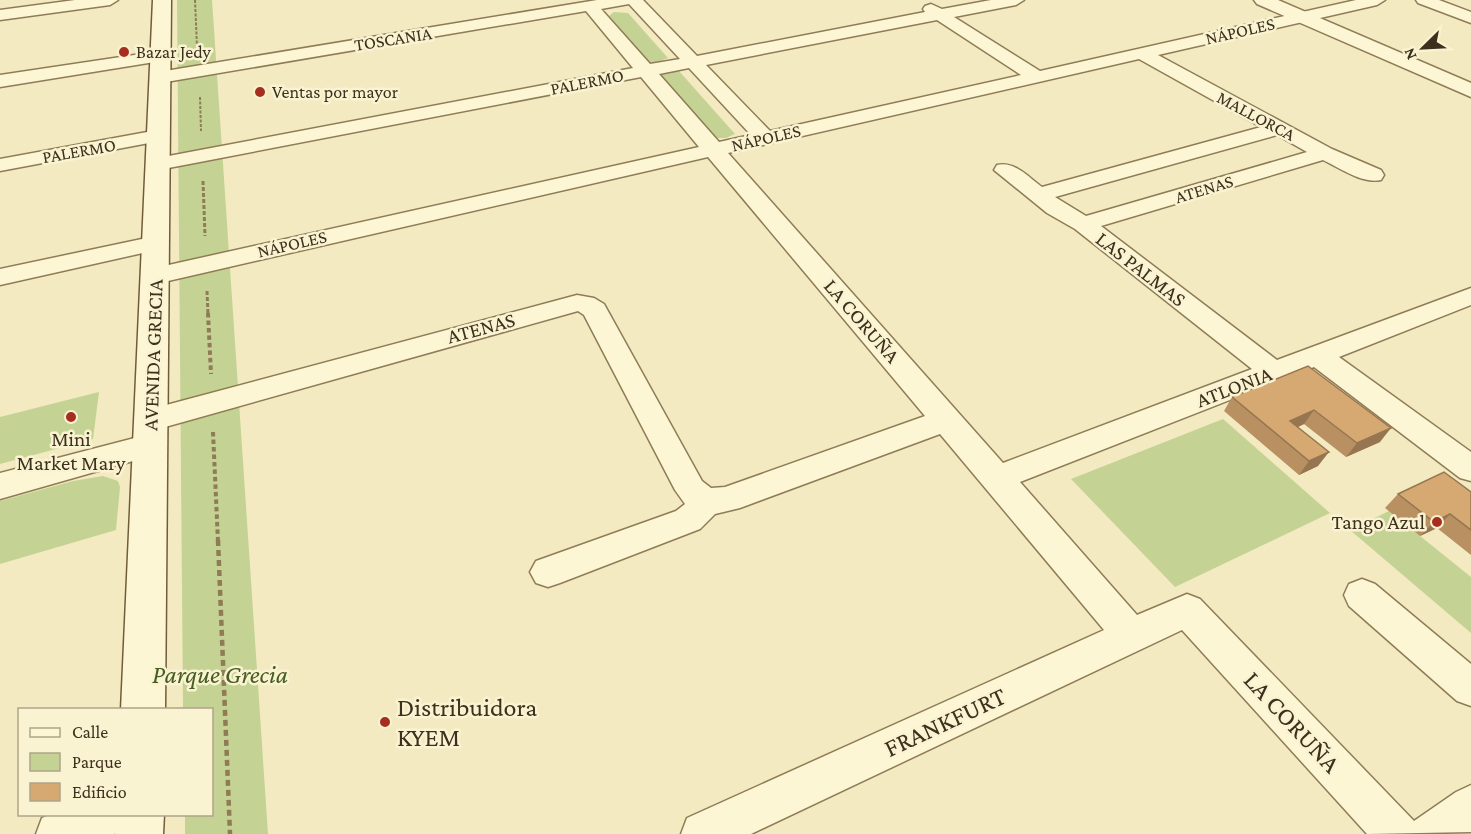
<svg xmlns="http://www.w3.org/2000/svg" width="1471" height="834" font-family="'Crimson Pro',serif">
  <rect width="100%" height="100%" fill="#f3eac1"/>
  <g fill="#c4d393">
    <path d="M177,0H212L268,834H185V815L212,814V710L183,709Z"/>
    <path d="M614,12L628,13L668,58L657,62H648L609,16Z"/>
    <path d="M676,70L679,71L735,134L726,138H713L660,75L662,73Z"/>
    <path d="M99,392L93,439L0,464V417Z"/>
    <path d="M1223,419L1330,513L1175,587L1071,479Z"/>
    <path d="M103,476L118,481L120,487L116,530L0,564V501L73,481Z"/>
    <path d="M1389,511L1471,577V633L1350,530Z"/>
  </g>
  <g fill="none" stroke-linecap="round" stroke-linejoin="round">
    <g stroke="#8f7c56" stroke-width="3">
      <g id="minor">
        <path d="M75,0H118L110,5L0,20V10Z"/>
        <path d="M597,0H643L697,56L925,12L923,9L925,6L931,4L942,9L991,0H1024L1016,5L954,17L1040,71L1356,0H1385L1377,5L1158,55L1332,149L1381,170L1384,175L1381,180C1362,184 1340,168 1323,160L1101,226L1277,360L1471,288V305L1339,357L1471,452V481L1460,478L1314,367L1020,482L1137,615L1187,594L1200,599L1414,821L1456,792L1471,785V832L1367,834L1182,630L751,834H681L687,818L1104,630L940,434L740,508L715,514L700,529L560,583L548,587L536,583L530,572L536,561L676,511L685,504L675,490L584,315L578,311L151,431L140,428L136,420L140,412L577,295L594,298L604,304L702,481L711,488L725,487L925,416L708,157L155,284L146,281L142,276L146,271L155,268L699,147L641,77L158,170L150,169L147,164L150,159L158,158L633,68L586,11L160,83L153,81L151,77L153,73ZM629,4L680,59L650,64L601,9ZM937,20L1021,75L770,131L706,65ZM1139,59L1261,127L1042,187C1028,177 1015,161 997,165L994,170L1047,213L1075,229L1252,369L1003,463L728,153ZM689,68L751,135L719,142L659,74ZM1277,135L1307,152L1086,216L1055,197Z"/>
        <path d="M1416,0H1439L1471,12V23L1418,3Z"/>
        <path d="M161,51L167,52L170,56L167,60L0,87V75Z"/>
        <path d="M158,130L165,132L168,136L165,140L0,171V159Z"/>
        <path d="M156,236L165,238L168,243L165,248L0,285V269Z"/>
        <path d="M150,434L161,437L165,445L161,453L0,499V473Z"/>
        <path d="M1362,579L1375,584L1471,664V706L1457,701L1349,606L1344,595L1349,584Z"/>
        <path d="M52,814H131L125,829L114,834H36L42,818Z"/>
      </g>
    </g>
    <g stroke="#8f7c56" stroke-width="3">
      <path id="tertiary" d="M1254,0H1278L1471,83V97L1257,4Z"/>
    </g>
    <g stroke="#715c39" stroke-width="3">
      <g id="secondary">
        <path d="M153,0H171L165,710H121Z"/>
        <path d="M116,814H164L163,834H115Z"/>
      </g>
    </g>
    <g stroke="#8f7c56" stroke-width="2" stroke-dasharray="3 1.5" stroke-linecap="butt">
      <path d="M195,0L197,47"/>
      <path d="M200,97L201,131"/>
    </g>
    <g stroke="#8f7c56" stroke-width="3" stroke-dasharray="4 2" stroke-linecap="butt">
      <path d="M203,181L205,236"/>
      <path d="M207,291L208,314"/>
    </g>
    <g stroke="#8f7c56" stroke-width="4" stroke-dasharray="4.5 3" stroke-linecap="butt">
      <path d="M208,313L211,374"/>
      <path d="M213,432L218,542"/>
    </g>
    <path stroke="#8f7c56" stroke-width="4.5" stroke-dasharray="6 4" stroke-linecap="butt" d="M218,540L230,834"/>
    <use href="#minor" fill="#fdf6d5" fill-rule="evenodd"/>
    <use href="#tertiary" fill="#fdf6d5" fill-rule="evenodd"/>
    <use href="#secondary" fill="#fdf6d5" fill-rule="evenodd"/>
  </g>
  <g fill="#b89062">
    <path d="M1308,366L1380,442L1346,457L1304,424L1298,427L1318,466L1299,475L1224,411L1232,397Z"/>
    <path d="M1471,492V555L1437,528L1420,536L1385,508L1398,494Z"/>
  </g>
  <g fill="#967650">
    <path d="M1314,410L1304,424L1280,435L1290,421Z"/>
    <path d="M1391,428L1380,442L1346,457L1357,443Z"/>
    <path d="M1329,452L1318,466L1299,475L1309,461Z"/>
    <path d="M1450,514L1437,528L1420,536L1434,522Z"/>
  </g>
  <g fill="#d6a872" stroke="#967650" stroke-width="1.5">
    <path d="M1308,366L1391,428L1357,443L1314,410L1290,421L1329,452L1309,461L1232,397Z"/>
    <path d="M1444,472L1471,492V530L1450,514L1434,522L1398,494Z"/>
  </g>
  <g fill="#a62e1e" stroke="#faf3d2" stroke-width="2">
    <circle cx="124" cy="52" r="6"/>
    <circle cx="260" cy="92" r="6"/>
    <circle cx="71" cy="417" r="6"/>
    <circle cx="1437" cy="522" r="6"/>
    <circle cx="385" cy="722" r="6"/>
  </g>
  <g text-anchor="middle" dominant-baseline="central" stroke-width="5" stroke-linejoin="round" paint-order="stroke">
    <g font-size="18" fill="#3d301c" stroke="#faf3d2">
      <text transform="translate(1240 31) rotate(-13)">NÁPOLES</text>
      <text transform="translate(393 39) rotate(-9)">TOSCANIA</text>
      <text transform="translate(587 82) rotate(-11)">PALERMO</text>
      <text transform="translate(1256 116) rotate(28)">MALLORCA</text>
      <text transform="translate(766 138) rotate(-13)">NÁPOLES</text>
      <text transform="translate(79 151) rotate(-10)">PALERMO</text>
      <text transform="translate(1204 189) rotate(-17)">ATENAS</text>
      <text transform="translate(292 244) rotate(-13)">NÁPOLES</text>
    </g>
    <g font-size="18" fill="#3d301c" stroke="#faf3d2" text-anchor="start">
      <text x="136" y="52">Bazar Jedy</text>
      <text x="272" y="92">Ventas por mayor</text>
    </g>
    <g font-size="21" fill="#3d301c" stroke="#faf3d2">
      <text transform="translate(1141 269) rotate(38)">LAS PALMAS</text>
      <text transform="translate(862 321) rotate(49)">LA CORUÑA</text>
      <text transform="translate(481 328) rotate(-15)">ATENAS</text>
      <text transform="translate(153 355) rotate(-88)">AVENIDA GRECIA</text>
      <text transform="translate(1234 387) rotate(-21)">ATLONIA</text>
    </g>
    <g font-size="21" fill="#3d301c" stroke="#faf3d2">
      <text x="71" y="439">Mini<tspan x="71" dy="24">Market Mary</tspan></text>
      <text x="1425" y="522" text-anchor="end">Tango Azul</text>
    </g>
    <g font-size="26" font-style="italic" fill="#465c20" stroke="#faf3d2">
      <text x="220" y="674">Parque Grecia</text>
    </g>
    <g font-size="26" fill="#3d301c" stroke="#faf3d2" text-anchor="start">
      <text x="397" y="707">Distribuidora<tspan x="397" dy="30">KYEM</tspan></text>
    </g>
    <g font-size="26" fill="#3d301c" stroke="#faf3d2">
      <text transform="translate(945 722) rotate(-25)">FRANKFURT</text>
      <text transform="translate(1292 722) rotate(47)">LA CORUÑA</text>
    </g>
  </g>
  <rect x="18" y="708" width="195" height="108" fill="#faf3d2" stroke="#aea589" stroke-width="1.5"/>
  <rect x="30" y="728" width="30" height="9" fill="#fdf6d5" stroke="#aea589" stroke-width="1.5"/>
  <text x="72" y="738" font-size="18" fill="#3d301c">Calle</text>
  <rect x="30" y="753" width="30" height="18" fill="#c4d393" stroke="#aea589" stroke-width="1.5"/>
  <text x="72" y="768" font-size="18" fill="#3d301c">Parque</text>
  <rect x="30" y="783" width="30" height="18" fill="#d6a872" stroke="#aea589" stroke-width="1.5"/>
  <text x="72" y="798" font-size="18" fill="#3d301c">Edificio</text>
  <g transform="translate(1423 48) rotate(246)" stroke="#faf3d2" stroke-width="4.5" paint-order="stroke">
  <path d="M0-4.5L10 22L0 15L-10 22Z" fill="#3d301c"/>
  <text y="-9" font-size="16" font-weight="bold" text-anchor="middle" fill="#3d301c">N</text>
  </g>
</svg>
